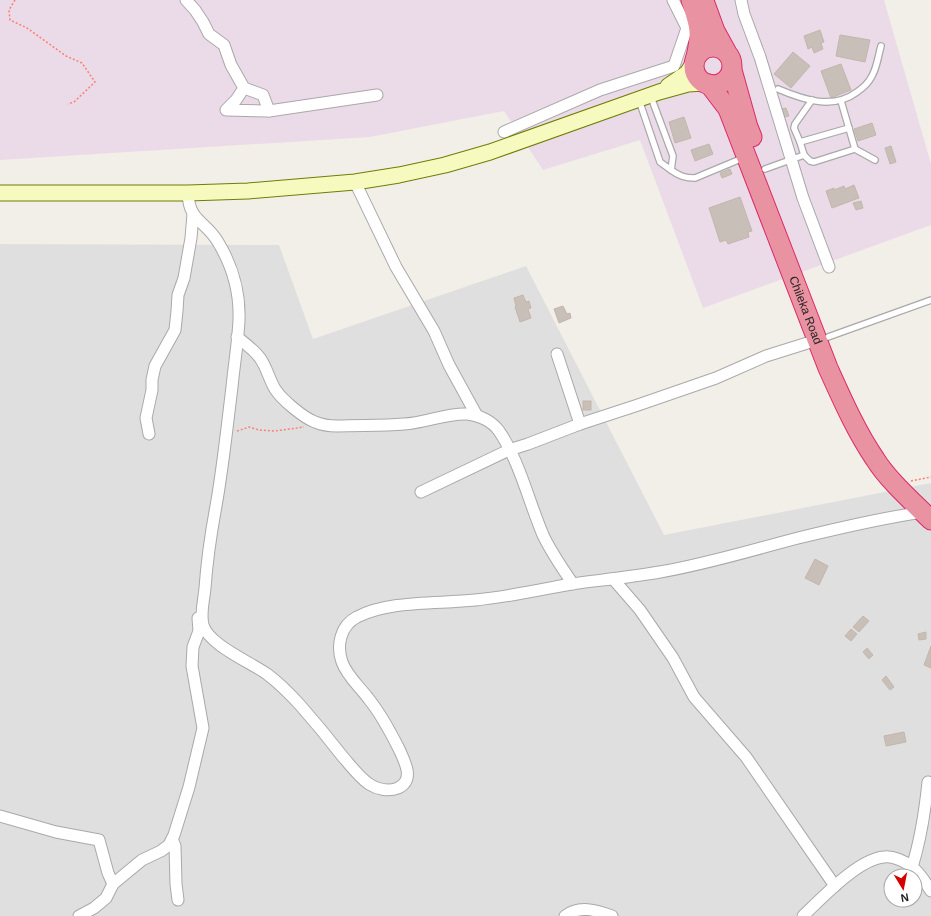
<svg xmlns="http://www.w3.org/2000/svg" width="931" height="916" font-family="Arial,sans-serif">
  <rect width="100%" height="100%" fill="#f2efe9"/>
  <path fill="#e0dfdf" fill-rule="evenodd" d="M0,244L279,245L313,339L526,266L664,535L931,483V916H0ZM891,876H915V900H891Z"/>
  <path fill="#ebdbe8" d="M0,0H884L931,164V225L703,308L640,140L543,170L504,111L370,137L0,160Z"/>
  <g fill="#c7bfb8" stroke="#c4b6ab">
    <path d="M820,30L824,42L821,43L823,49L814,53L812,47L808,49L804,36Z"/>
    <path d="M840,35L870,40L865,62L836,56Z"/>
    <path d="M793,52L810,66L791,88L774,74Z"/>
    <path d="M841,64L851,90L831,98L821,71Z"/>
    <path d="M786,108L789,116L784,117L781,109Z"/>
    <path d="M684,117L691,138L675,143L669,122Z"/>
    <path d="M872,123L876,135L858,141L854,129Z"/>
    <path d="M709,144L713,154L695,161L691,150Z"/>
    <path d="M891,146L896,162L890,164L885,148Z"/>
    <path d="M730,169L732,174L722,178L720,173Z"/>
    <path d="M854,185L859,198L832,208L826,191L834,188V190L844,186L845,189Z"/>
    <path d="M740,197L752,231L748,232L749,237L728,244L726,240L720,242L709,208Z"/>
    <path d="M861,201L863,208L856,210L853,203Z"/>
    <path d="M523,295L526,302L529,301L531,308L528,309L531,318L520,322L515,307L516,306L514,298Z"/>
    <path d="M563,306L567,314L570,313L571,318L559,323L554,309Z"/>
    <rect x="583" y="401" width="8" height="9"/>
    <path d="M815,559L828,566L819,585L805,578Z"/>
    <path d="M863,616L869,621L859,632L853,627Z"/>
    <path d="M851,629L857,634L851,641L845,636Z"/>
    <path d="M926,632V639L919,640L918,634Z"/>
    <path d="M931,646V668L924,665Z"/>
    <path d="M867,648L873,655L869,659L863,652Z"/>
    <path d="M886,676L894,687L890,690L882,680Z"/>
    <path d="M904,732L906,742L886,746L884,736Z"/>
  </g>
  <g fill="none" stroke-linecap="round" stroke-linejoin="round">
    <g stroke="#a9a9a9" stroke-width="8">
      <g id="lane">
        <path d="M778,89C804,100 833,110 857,92C863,88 869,82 872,76C877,67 878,57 881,46"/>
        <path d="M651,97L673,156L671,170C679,176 685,178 695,178L743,158"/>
        <path d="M639,100L660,162L671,170"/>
        <path d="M841,101L855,149"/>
        <path d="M800,142L794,128L795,124L812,100"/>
        <path d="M804,155L800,142L849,128"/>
        <path d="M765,169L804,155L810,161L814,162L855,149L875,160"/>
        <path d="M828,337L931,300"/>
      </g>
    </g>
    <g stroke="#a9a9a9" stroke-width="13">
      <g id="street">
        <path d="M186,0L195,10L203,22L209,34L224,45L231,65L244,88L263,95L269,111L226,110L236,100L244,88"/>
        <path d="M741,0L744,14L760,57L803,198L829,267"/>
        <path d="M269,111L377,95"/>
        <path d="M504,132L600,90L674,66L687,28L673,0"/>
        <path d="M355,182L396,267L434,331L449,365L477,416"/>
        <path d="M188,193C189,222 205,220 218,242C232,265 240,293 239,320C238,343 234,365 232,387C227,427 223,467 216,506C211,533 207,560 205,588C204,600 200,613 203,625C209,645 250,662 267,674C279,683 290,694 300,705C315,722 329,739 343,757C351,766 359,777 369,784C377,789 388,792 398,788C415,780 405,762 399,749C390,731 381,714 368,698C359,686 347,676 342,662C336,645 341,625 357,617C389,600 439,604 475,600C507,597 539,590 571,584C601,580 631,577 660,572C707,564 752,550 798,538C839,528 881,518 923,512"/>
        <path d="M237,337C246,344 254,350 260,358C267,368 269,379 275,389C282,400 304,418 315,422C322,425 330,426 337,426C359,425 382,426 404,424C425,423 446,413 467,414C479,415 492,421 499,431C519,460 529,502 543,535C551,552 562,568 573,584"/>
        <path d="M557,354L580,424"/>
        <path d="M149,434L146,418L152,390V380L155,366L175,330L177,311L178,295L184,278L191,238L193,214"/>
        <path d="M421,492L509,450L528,444L580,424L638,405L716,378L766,356L817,340"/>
        <path d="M614,580L640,610L673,658L694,697L746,757L835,886"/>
        <path d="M0,816L56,832L99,840L108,873L113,884"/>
        <path d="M172,839L175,846L176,884L178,900"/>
        <path d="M912,867C921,839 925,811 928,782"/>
        <path d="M79,916L94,908L106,898L113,884L142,860L161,851L169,845L174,835L189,787L203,728L192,666L193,647L199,631L198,618"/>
        <path d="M565,916C579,905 596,910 612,916"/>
        <path d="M803,916C821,899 858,859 884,857C893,856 905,861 912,867C920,873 926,883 931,891"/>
      </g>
    </g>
    <g stroke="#707d05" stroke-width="17">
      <g id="secondary">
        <path d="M668,86L687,73L694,62"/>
        <path d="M0,193H188L248,191L355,182L399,175L445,165L490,152L659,92L688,84L704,83"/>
      </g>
    </g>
    <g stroke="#dc2a67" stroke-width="21">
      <g id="highway">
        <path d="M691,0C699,25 702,31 696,57"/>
        <path d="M704,1L715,31L726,51"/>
        <circle cx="713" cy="66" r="19"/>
        <path d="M732,70L748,127L752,137"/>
        <path id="s1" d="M709,84L728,109L828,368C842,399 856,431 875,459C888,480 913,502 931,520"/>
      </g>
    </g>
    <g stroke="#fa8072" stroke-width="1.5" stroke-dasharray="2 2" stroke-linecap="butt">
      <path d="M15,0L9,10L10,20L27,28L66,56L82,63L95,82L74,102L68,104"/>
      <path d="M237,431L249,427L259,430L275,431L304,427"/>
      <path d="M911,481L931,477"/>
    </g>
    <use href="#lane" stroke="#fff" stroke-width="5.5"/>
    <use href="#street" stroke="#fff" stroke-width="11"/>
    <use href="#secondary" stroke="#f7fabf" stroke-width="15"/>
    <use href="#highway" stroke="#e892a2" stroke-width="19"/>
  </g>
  <g text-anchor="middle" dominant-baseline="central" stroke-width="3.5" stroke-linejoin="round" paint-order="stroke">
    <g font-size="12" fill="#222" stroke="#fff">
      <text stroke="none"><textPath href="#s1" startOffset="247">Chileka Road</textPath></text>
    </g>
  </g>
  <g transform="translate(903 888) rotate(170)"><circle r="19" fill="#ffffff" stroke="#a7a7a7"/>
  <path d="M0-3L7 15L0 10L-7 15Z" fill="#d40000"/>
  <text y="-6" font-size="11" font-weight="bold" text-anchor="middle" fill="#222222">N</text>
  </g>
</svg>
